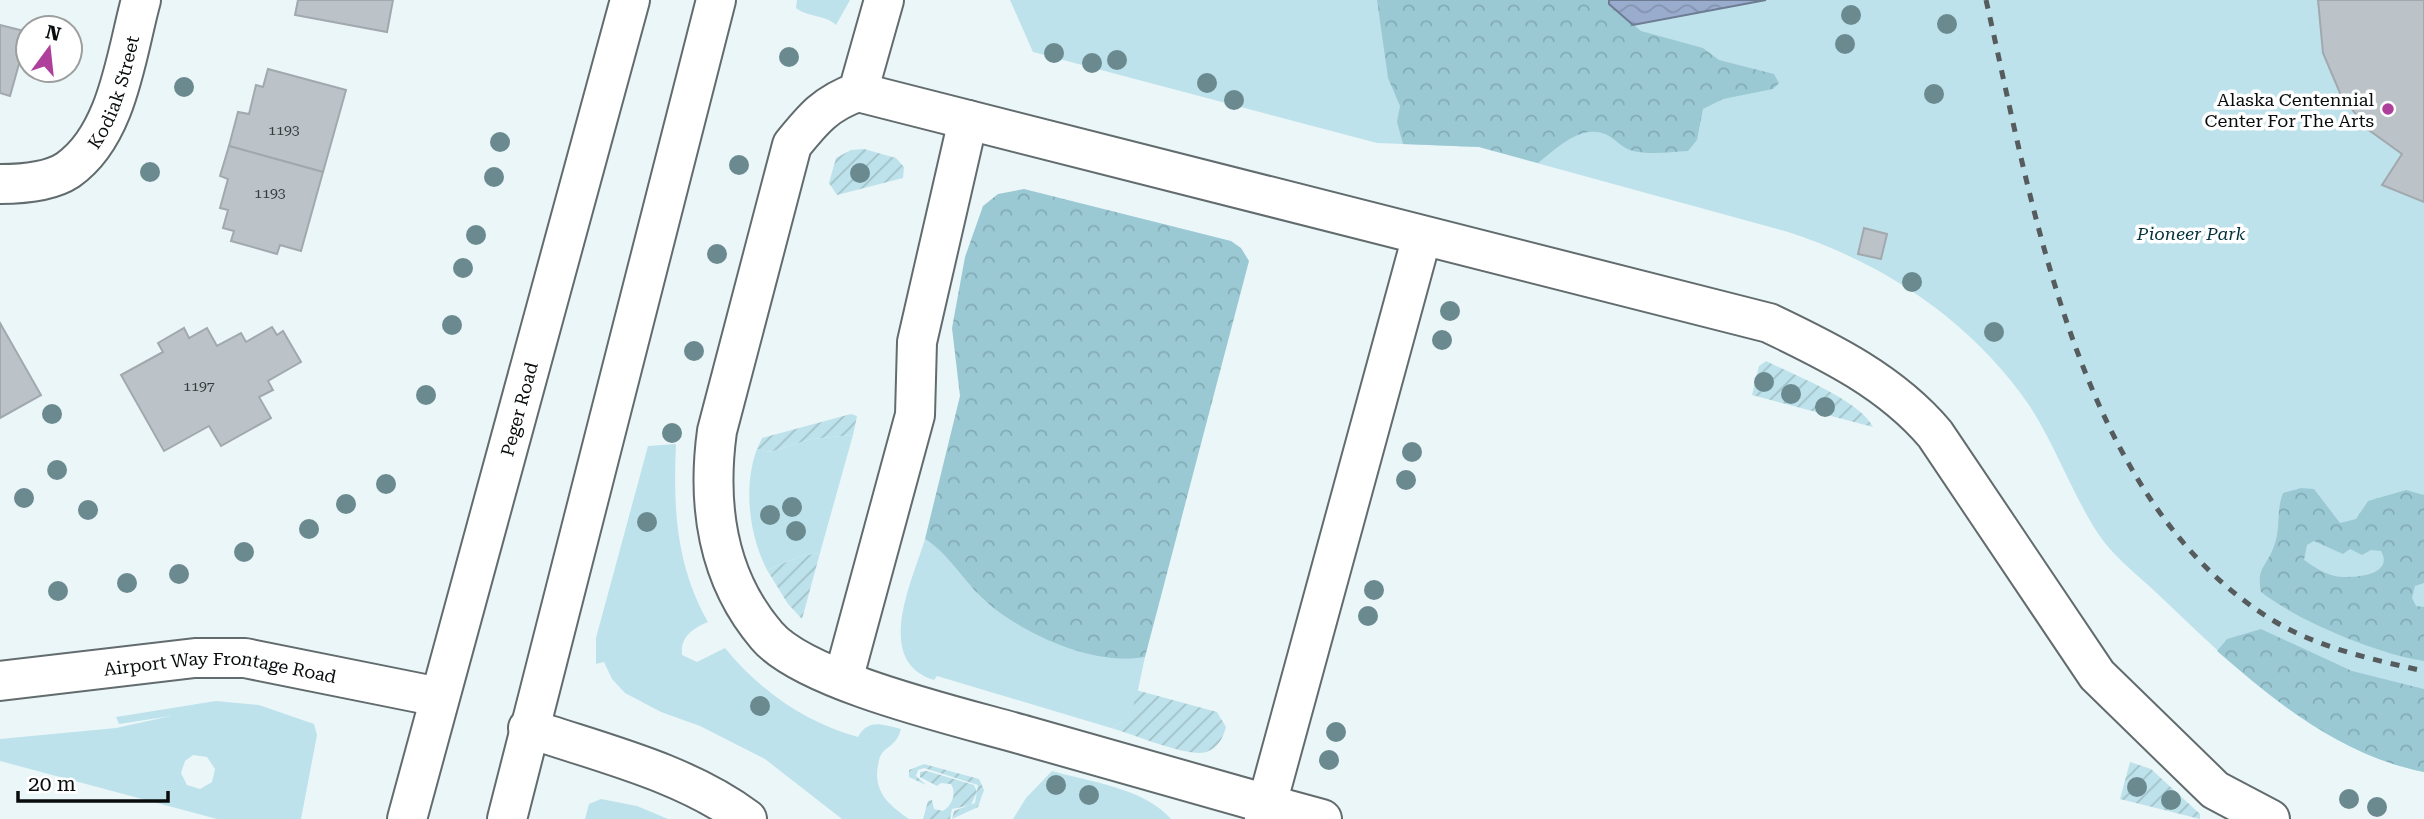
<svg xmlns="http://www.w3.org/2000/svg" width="2424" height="819" font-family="'Roboto Serif',serif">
  <defs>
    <pattern id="forest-crowns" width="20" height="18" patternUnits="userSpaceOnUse" patternTransform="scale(1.75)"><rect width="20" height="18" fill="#9ac9d4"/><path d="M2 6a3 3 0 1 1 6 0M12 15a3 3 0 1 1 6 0" fill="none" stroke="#83abb5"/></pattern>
    <pattern id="garden-furrows" width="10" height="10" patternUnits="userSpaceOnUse" patternTransform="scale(1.75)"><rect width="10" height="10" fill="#bee2eb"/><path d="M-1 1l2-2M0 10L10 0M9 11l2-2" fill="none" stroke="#a2c1c8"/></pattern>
    <pattern id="water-waves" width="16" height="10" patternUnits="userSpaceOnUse" patternTransform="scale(1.75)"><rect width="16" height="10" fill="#9aaccd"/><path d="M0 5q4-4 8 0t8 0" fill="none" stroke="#8393af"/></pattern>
  </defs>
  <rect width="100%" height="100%" fill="#ebf6f8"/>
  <g fill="#bee2eb" fill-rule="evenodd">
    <path d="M797,0H850L836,25C824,14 809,18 796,8Z"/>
    <path d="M1010,0H2424V772C2317,750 2239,671 2163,599C2143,579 2115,559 2099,535C2072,494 2056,446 2029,405C1971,321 1884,263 1788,232L1479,147L1377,143L1033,52Z"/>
    <path d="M853,435L820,553L801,556L767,570C749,535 743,486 757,449L770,452L811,439Z"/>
    <path d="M676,444C673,508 676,565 708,622C693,628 680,637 682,655L697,662L725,648C759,690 806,723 858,737C869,718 882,725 901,729C898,740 893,744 885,750C880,754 879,760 878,765C873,792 889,805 909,819H842L765,759L700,726L661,712L625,693L612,679L604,662L596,664V638L648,446Z"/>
    <path d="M925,539C947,553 962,578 981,597C1013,628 1101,666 1145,657L1133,713L1126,720L1111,728L937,676L934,680C873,661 912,582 925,539Z"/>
    <path d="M216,701L259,705L314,724L317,735L301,819H217L0,761V739L116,728L171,716L119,724L116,717ZM193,755L207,757L215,769L212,782L200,789L187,785L181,773L185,761Z"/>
    <path d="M1052,771C1090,782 1144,788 1171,819H1013L1026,798Z"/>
    <path d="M601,799L637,806L668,819H585L589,804Z"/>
  </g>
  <g fill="url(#forest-crowns)" fill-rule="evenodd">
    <path d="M1377,0H1609V4L1641,31L1703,48L1719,60L1774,74L1779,83L1773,89L1723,99L1703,109L1697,140L1688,151C1671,152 1650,155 1633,151C1621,148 1615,138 1605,134C1580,124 1556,149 1538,163L1479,147L1403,144L1397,122L1400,106L1388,78Z"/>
    <path d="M1024,189L1231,241L1241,248L1249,261L1145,657C1093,667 1019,633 981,597C962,578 947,553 925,539L960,396L952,328L965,257L983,206L998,194Z"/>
    <path d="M2301,488L2314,489L2340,523L2356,519L2368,501L2406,490L2424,495V583L2415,586L2412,598L2416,606L2424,607V661C2378,654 2298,621 2261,592C2256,567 2267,567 2274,546C2281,528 2276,510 2283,493ZM2314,541L2343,554L2350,549L2362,555L2371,550L2381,551C2395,576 2352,579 2335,576C2323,573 2314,567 2304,560L2307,545Z"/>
    <path d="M2261,629L2352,671L2424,689V772C2343,756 2278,704 2217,651L2227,639Z"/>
  </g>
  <g fill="url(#garden-furrows)">
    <path d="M864,149L896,158L904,167L903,178L837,195L829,183L836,158L851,150Z"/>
    <path d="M1766,361C1795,376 1858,399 1873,427L1752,395L1759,366Z"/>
    <path d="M851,414L857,416L853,435L811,439L770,452L757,449L762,438Z"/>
    <path d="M820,553L802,619L788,604L767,570L801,556Z"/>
    <path d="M1136,690L1217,712L1226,727C1223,738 1218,748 1206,752C1189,758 1130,733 1111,728C1135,716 1132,714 1136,690Z"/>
    <path d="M2130,762L2151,769L2200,814V819L2120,799Z"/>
    <path d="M924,764L979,779L984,790L978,807L952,819L954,811L975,803L978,785L924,768L918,770L916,776L926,785L909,777V770Z"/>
    <path d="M927,771L974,785L977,792L971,805L952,809L950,819H923L928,801L932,800L934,809L943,811C952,805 957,794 951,784L941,783L937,786L920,777V772Z"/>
  </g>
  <path fill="url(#water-waves)" stroke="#6e7c93" stroke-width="2" d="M1609,0H1766L1633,25L1609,4Z"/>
  <g fill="#bbc3c8" stroke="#a1a8ae" stroke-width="2">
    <path d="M298,0H393L387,32L295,15Z"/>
    <path d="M2318,0H2424V202L2382,185L2402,154L2366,128L2340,93L2323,53Z"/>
    <path d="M0,25L28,32L10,96L0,93Z"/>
    <path d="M268,69L346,90L323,172L229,146L238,112L249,114L256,85L263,87Z"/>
    <path d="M229,146L323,172L301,251L280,245L277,254L231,241L234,231L223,228L228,210L220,208L228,179L220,176Z"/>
    <path d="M1864,228L1887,234L1881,259L1858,254Z"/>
    <path d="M0,323L41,395L0,418Z"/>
    <path d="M272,327L277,335L283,331L301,362L268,381L273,390L259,397L271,418L221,446L209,426L164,451L121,375L163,352L158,343L184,328L189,338L207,328L217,346L241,333L246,342Z"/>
  </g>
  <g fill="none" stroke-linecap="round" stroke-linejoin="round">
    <g stroke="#626b6d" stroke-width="42">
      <g id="minor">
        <path d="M884,0L858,92C826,103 813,119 792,145L717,431C707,504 717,578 767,636C806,682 965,718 1027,736C1107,758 1187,781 1267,804L1264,819"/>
        <path d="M858,92L1769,323C1830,352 1891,382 1935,434L2097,675L2215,790L2270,819"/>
        <path id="s1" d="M0,184C21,184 50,182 68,170C118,135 126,55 141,0"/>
        <path d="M843,680L915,415L917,342L968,120"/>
        <path id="s2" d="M0,681L195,658H245L439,697"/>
        <path d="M528,728C601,753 684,772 747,819"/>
        <path d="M1322,819L1267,804L1422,236"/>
      </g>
    </g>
    <g stroke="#626b6d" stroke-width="42">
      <g id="major">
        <path id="s3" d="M407,819L630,0"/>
        <path d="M507,819L716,0"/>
      </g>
    </g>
    <use href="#minor" stroke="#fff" stroke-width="38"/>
    <use href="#major" stroke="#fff" stroke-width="38"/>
    <path stroke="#565c5d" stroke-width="5" stroke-dasharray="9 9" stroke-linecap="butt" d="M1986,0C2033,206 2078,502 2274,621C2319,648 2374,660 2424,671"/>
  </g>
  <g fill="#6b8a90">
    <circle cx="1851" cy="15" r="10"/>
    <circle cx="1947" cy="24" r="10"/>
    <circle cx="1845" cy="44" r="10"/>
    <circle cx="1054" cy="53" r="10"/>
    <circle cx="789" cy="57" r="10"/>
    <circle cx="1117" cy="60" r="10"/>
    <circle cx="1092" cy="63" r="10"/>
    <circle cx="1207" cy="83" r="10"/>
    <circle cx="184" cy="87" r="10"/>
    <circle cx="1934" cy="94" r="10"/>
    <circle cx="1234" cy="100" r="10"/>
    <circle cx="500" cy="142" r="10"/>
    <circle cx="739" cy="165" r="10"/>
    <circle cx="150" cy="172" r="10"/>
    <circle cx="860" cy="173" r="10"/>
    <circle cx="494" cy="177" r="10"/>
    <circle cx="476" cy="235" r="10"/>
    <circle cx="717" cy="254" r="10"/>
    <circle cx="463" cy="268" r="10"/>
    <circle cx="1912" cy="282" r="10"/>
    <circle cx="1450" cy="311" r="10"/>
    <circle cx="452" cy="325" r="10"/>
    <circle cx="1994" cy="332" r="10"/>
    <circle cx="1442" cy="340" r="10"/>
    <circle cx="694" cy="351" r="10"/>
    <circle cx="1764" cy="382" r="10"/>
    <circle cx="1791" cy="394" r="10"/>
    <circle cx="426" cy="395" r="10"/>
    <circle cx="1825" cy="407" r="10"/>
    <circle cx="52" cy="414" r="10"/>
    <circle cx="672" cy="433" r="10"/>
    <circle cx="1412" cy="452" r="10"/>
    <circle cx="57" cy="470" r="10"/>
    <circle cx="1406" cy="480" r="10"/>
    <circle cx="386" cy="484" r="10"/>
    <circle cx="24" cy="498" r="10"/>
    <circle cx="346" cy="504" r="10"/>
    <circle cx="792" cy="507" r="10"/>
    <circle cx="88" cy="510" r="10"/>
    <circle cx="770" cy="515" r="10"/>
    <circle cx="647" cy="522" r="10"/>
    <circle cx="309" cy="529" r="10"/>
    <circle cx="796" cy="531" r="10"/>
    <circle cx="244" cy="552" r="10"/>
    <circle cx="179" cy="574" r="10"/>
    <circle cx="127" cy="583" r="10"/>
    <circle cx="1374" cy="590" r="10"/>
    <circle cx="58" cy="591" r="10"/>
    <circle cx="1368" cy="616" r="10"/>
    <circle cx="760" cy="706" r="10"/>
    <circle cx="1336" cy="732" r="10"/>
    <circle cx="1329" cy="760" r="10"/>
    <circle cx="1056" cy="785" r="10"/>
    <circle cx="2137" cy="787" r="10"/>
    <circle cx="1089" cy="795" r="10"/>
    <circle cx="2349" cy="799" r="10"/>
    <circle cx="2171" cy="800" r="10"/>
    <circle cx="2377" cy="807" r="10"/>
  </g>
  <circle fill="#ae3f9b" stroke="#fff" stroke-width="2.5" cx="2388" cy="109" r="7"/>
  <g text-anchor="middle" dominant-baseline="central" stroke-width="7" stroke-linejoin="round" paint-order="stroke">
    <g font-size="14" fill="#363a3c">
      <text x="284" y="130">1193</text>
      <text x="270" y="193">1193</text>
      <text x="199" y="386">1197</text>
    </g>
    <g font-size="18" fill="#090c0d" stroke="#fff">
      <text stroke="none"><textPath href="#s1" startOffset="163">Kodiak Street</textPath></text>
      <text stroke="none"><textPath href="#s3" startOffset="425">Peger Road</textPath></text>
      <text stroke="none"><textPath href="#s2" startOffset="222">Airport Way Frontage Road</textPath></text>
    </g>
    <g font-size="18" fill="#090c0d" stroke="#fff" text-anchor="end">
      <text x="2374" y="99">Alaska Centennial<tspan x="2374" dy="21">Center For The Arts</tspan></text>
    </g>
    <g font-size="18" font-style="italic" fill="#03313a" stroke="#fff">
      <text x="2191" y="233">Pioneer Park</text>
    </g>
  </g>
  <g transform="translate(49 49) rotate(15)"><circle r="33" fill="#ffffff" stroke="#9d9e9e" stroke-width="2"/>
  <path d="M0-5L12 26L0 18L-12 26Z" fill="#ae3f9b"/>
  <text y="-10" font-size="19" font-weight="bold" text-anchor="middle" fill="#090c0d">N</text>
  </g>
  <path d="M18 791v10h150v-10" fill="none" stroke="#090c0d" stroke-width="3.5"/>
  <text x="28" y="791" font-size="21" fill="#090c0d" stroke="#ffffff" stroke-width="5" paint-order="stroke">20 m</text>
</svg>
